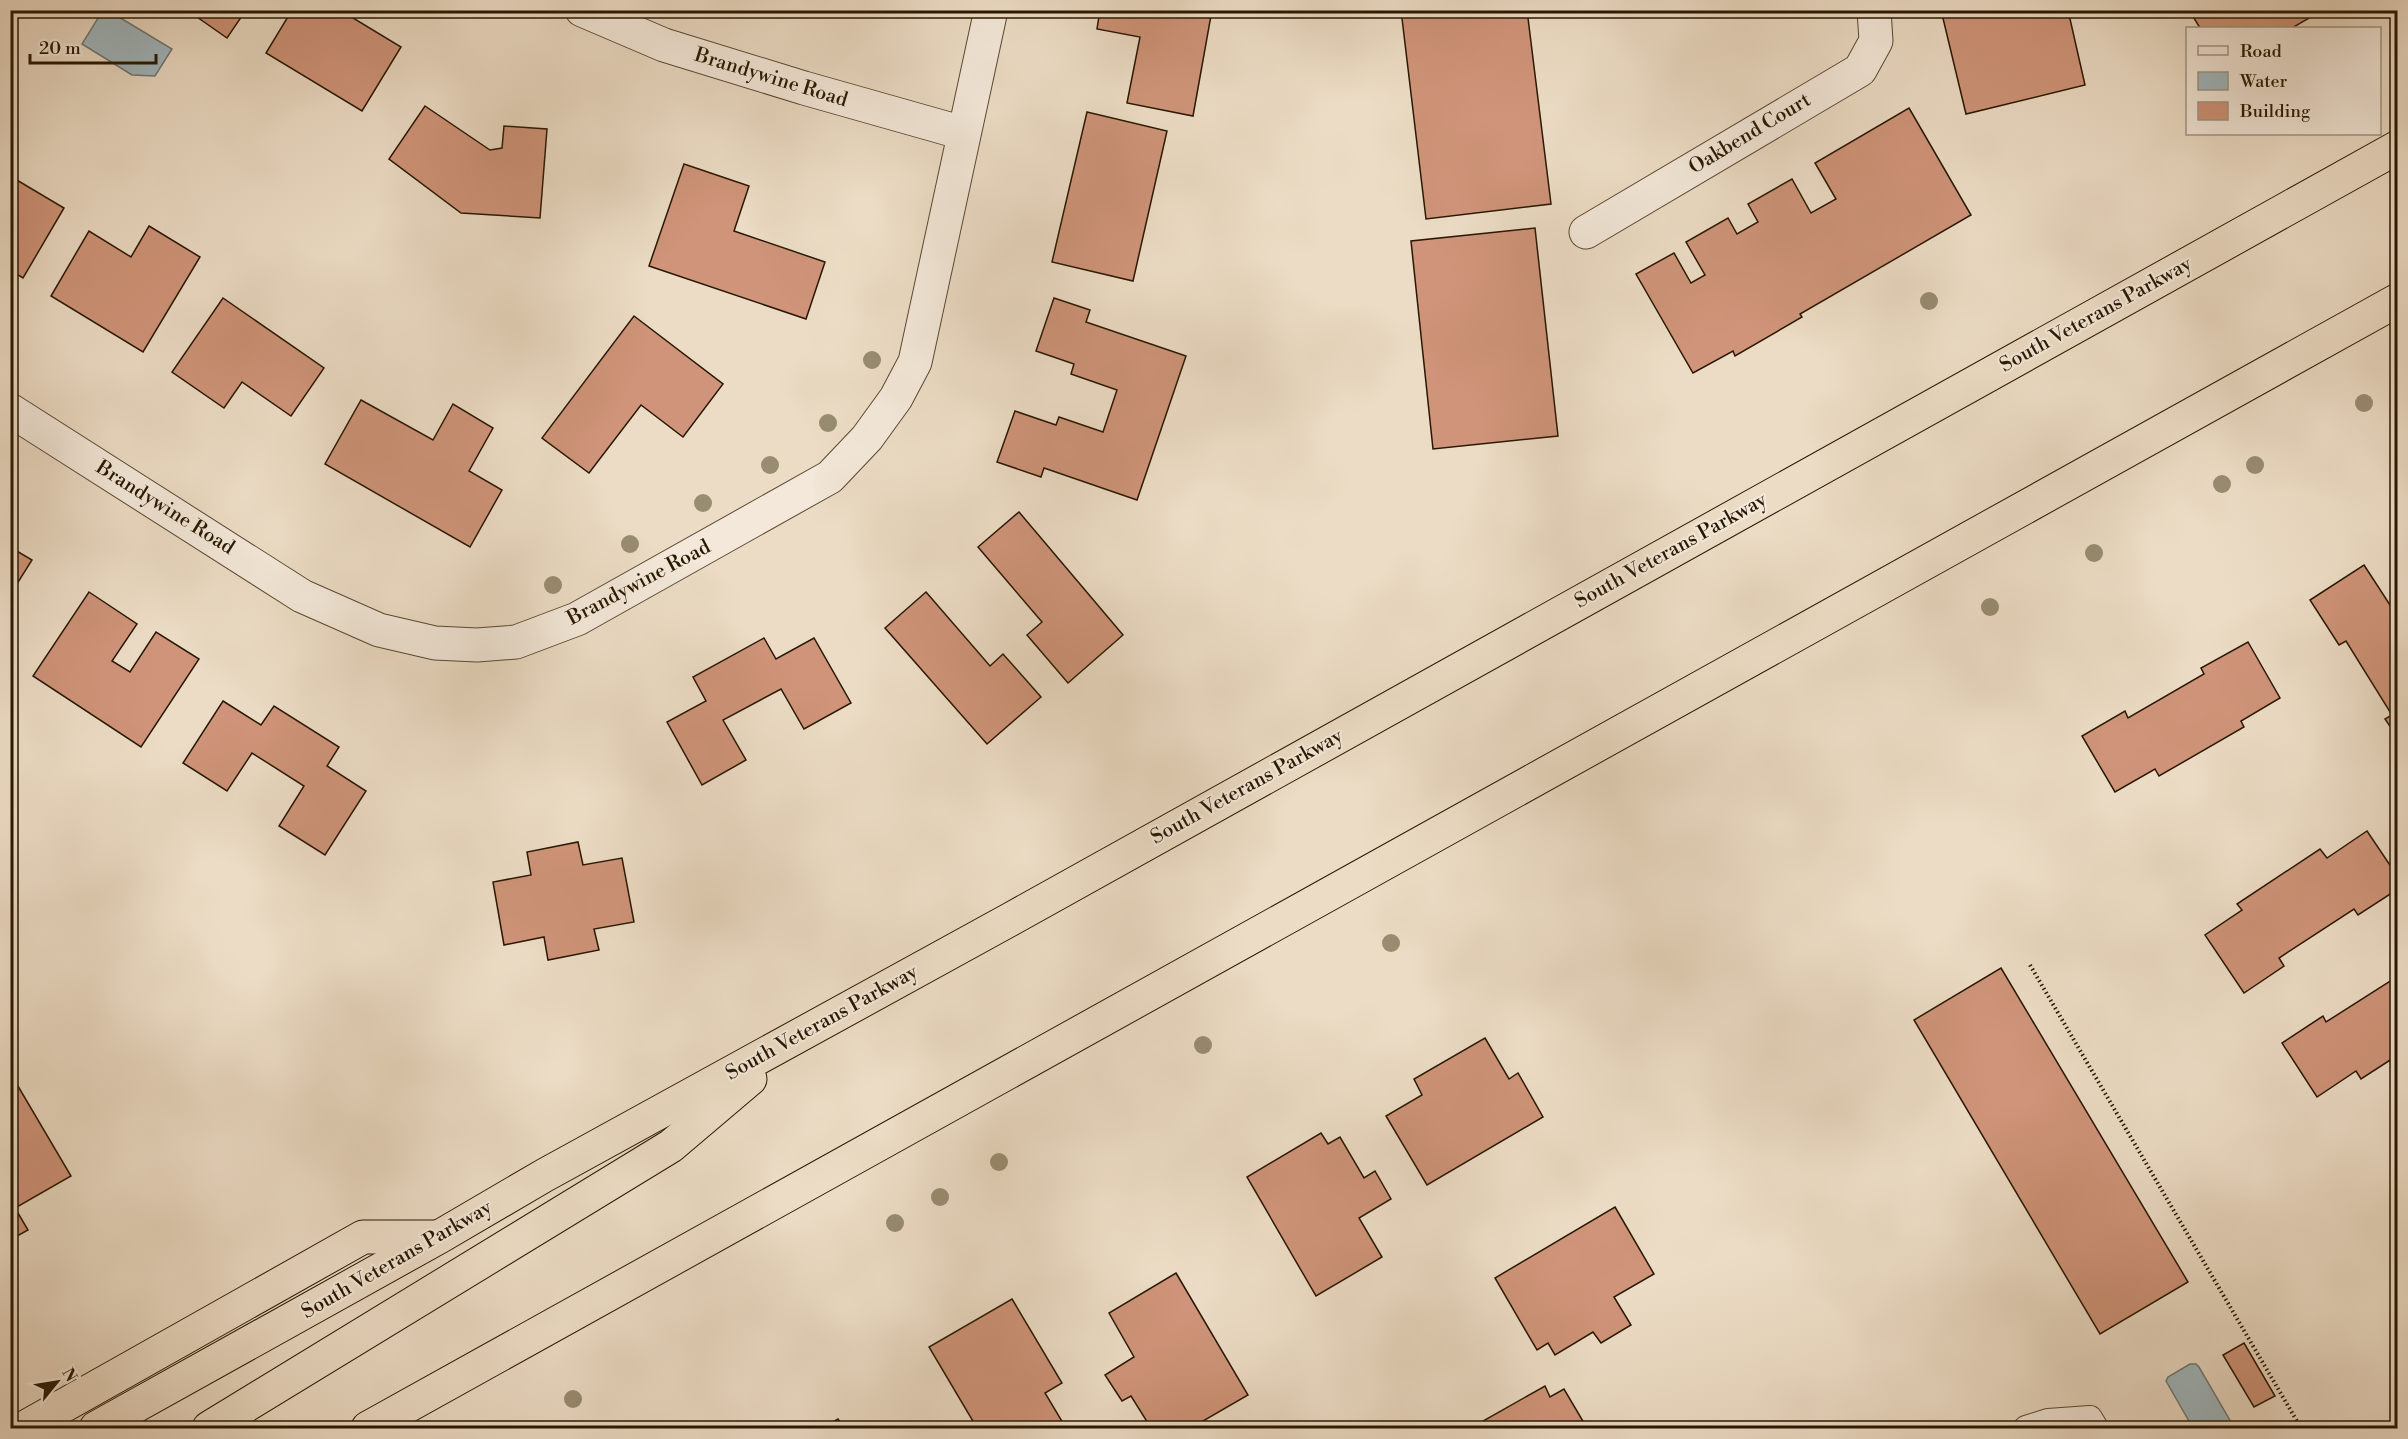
<svg xmlns="http://www.w3.org/2000/svg" width="2408" height="1439" font-family="'Libre Bodoni',serif">
  <rect width="100%" height="100%" fill="#ecdcc5"/>
  <filter id="stains"><feTurbulence type="fractalNoise" baseFrequency=".00333" numOctaves="4"/><feColorMatrix values="0 0 0 0 .2 0 0 0 0 .09 0 0 0 0 .02 0 0 0 .5 -.17"/></filter>
  <radialGradient id="worn" r=".72"><stop offset=".6" stop-color="#630" stop-opacity="0"/><stop offset="1" stop-color="#630" stop-opacity=".3"/></radialGradient>
  <g fill="#9fb8c0" stroke="#6f7874" stroke-width="1.5">
    <path d="M103,10L109,11L172,49L155,76L132,75L82,44Z"/>
    <path d="M2190,1364H2196L2199,1367L2231,1422L2229,1428H2193L2166,1381L2168,1377Z"/>
  </g>
  <g fill="#cf9479" stroke="#281701" stroke-width="1.5">
    <path d="M187,10H246L227,38Z"/>
    <path d="M292,10H340L401,47L362,111L266,53Z"/>
    <path d="M1100,10H1212L1193,116L1127,103L1140,37L1097,29Z"/>
    <path d="M1401,10H1527L1551,204L1426,219Z"/>
    <path d="M1941,10H2068L2085,85L1966,114Z"/>
    <path d="M2189,10H2323L2292,28H2200Z"/>
    <path d="M425,106L490,150L502,148L504,126L547,129L540,218L461,213L389,159Z"/>
    <path d="M1909,108L1971,215L1800,314L1802,317L1735,356L1733,351L1693,373L1636,274L1674,253L1691,283L1705,275L1686,242L1728,218L1737,234L1758,222L1748,204L1792,179L1811,213L1836,199L1815,163Z"/>
    <path d="M1087,112L1167,131L1133,281L1052,262Z"/>
    <path d="M684,164L749,186L734,231L825,262L806,319L649,266Z"/>
    <path d="M10,176L64,208L23,278L10,270Z"/>
    <path d="M149,226L200,257L143,352L51,296L89,231L131,257Z"/>
    <path d="M1535,228L1558,436L1433,449L1411,241Z"/>
    <path d="M223,298L324,368L291,416L242,382L224,408L172,372Z"/>
    <path d="M1054,298L1090,310L1086,322L1186,356L1137,500L1044,468L1041,477L997,462L1015,411L1056,425L1059,417L1103,432L1117,390L1071,374L1074,364L1036,351Z"/>
    <path d="M634,316L723,384L683,437L641,405L589,473L542,438Z"/>
    <path d="M361,400L433,440L453,404L493,428L469,471L502,490L470,547L325,464Z"/>
    <path d="M1019,512L1123,635L1068,683L1027,635L1042,622L978,547Z"/>
    <path d="M10,547L32,560L10,595Z"/>
    <path d="M2364,565L2390,605L2398,601V738L2385,719L2392,715L2346,641L2339,645L2310,600Z"/>
    <path d="M89,592L137,624L112,661L130,672L156,632L199,659L141,747L33,676Z"/>
    <path d="M926,592L990,666L1003,654L1041,697L987,744L885,628Z"/>
    <path d="M764,638L776,659L814,638L851,703L804,729L781,689L723,720L746,760L702,785L667,722L706,701L693,677Z"/>
    <path d="M2248,642L2280,698L2241,721L2244,727L2159,776L2155,769L2115,792L2082,736L2125,711L2128,718L2204,674L2201,668Z"/>
    <path d="M223,701L261,725L274,706L339,747L327,766L366,791L325,855L279,826L304,786L252,753L227,791L183,763Z"/>
    <path d="M2367,831L2398,877V889L2358,915L2354,909L2279,958L2284,966L2244,993L2205,935L2242,910L2237,904L2320,849L2327,858Z"/>
    <path d="M578,842L583,865L622,858L634,922L594,929L599,950L548,960L544,937L504,945L493,882L531,875L527,852Z"/>
    <path d="M2001,968L2188,1282L2100,1334L1914,1020Z"/>
    <path d="M2398,976V1055L2361,1079L2356,1071L2317,1097L2282,1043L2323,1016L2326,1022Z"/>
    <path d="M1485,1038L1509,1079L1518,1073L1543,1117L1427,1185L1386,1116L1422,1095L1414,1079Z"/>
    <path d="M12,1076L71,1176L15,1208L28,1230L10,1240V1077Z"/>
    <path d="M1321,1133L1328,1144L1340,1137L1364,1178L1375,1171L1391,1199L1359,1218L1382,1257L1316,1296L1247,1177Z"/>
    <path d="M1615,1207L1654,1274L1614,1297L1631,1325L1601,1343L1593,1332L1555,1355L1548,1343L1537,1350L1495,1278Z"/>
    <path d="M1176,1273L1248,1395L1191,1428H1151L1131,1396L1122,1401L1105,1375L1134,1357L1109,1313Z"/>
    <path d="M1012,1299L1062,1383L1045,1393L1066,1428H977L929,1347Z"/>
    <path d="M2244,1343L2275,1396L2254,1407L2223,1355Z"/>
    <path d="M1545,1386L1550,1397L1564,1389L1587,1428H1478L1476,1425Z"/>
    <path d="M838,1419L844,1428H822Z"/>
  </g>
  <g fill="none" stroke-linecap="round" stroke-linejoin="round">
    <g stroke="#594832" stroke-width="26">
      <path id="service" d="M2026,1428L2048,1421L2090,1418L2096,1428"/>
    </g>
    <g stroke="#594832" stroke-width="35">
      <g id="minor">
        <path d="M582,10L664,45L804,88L963,133"/>
        <path d="M1586,232L1860,70L1876,41L1874,10"/>
        <path d="M10,410L302,596L379,630L435,643L477,645L516,642L577,619L830,477L867,438L896,398L915,362L991,10"/>
      </g>
    </g>
    <g stroke="#281701" stroke-width="35">
      <g id="trunk">
        <path d="M24,1428L363,1237H437"/>
        <path d="M96,1428L439,1237L545,1175L1011,919L2398,147"/>
        <path d="M209,1428L671,1146L750,1079"/>
        <path d="M368,1428L2398,300"/>
      </g>
    </g>
    <path stroke="#281701" stroke-width="4" stroke-dasharray="1.5 3" stroke-linecap="butt" d="M2030,965L2301,1428"/>
    <use href="#service" stroke="#f3e8d9" stroke-width="24"/>
    <use href="#minor" stroke="#f3e8d9" stroke-width="33"/>
    <use href="#trunk" stroke="#ecdcc5" stroke-width="33"/>
  </g>
  <g fill="#988c71">
    <circle cx="1929" cy="301" r="9"/>
    <circle cx="872" cy="360" r="9"/>
    <circle cx="2364" cy="403" r="9"/>
    <circle cx="828" cy="423" r="9"/>
    <circle cx="770" cy="465" r="9"/>
    <circle cx="2255" cy="465" r="9"/>
    <circle cx="2222" cy="484" r="9"/>
    <circle cx="703" cy="503" r="9"/>
    <circle cx="630" cy="544" r="9"/>
    <circle cx="2094" cy="553" r="9"/>
    <circle cx="553" cy="585" r="9"/>
    <circle cx="1990" cy="607" r="9"/>
    <circle cx="1391" cy="943" r="9"/>
    <circle cx="1203" cy="1045" r="9"/>
    <circle cx="999" cy="1162" r="9"/>
    <circle cx="940" cy="1197" r="9"/>
    <circle cx="895" cy="1223" r="9"/>
    <circle cx="573" cy="1399" r="9"/>
  </g>
  <g text-anchor="middle" dominant-baseline="central" stroke-width="4.5" stroke-linejoin="round" paint-order="stroke">
    <g font-size="20" fill="#281701" stroke="#f3e8d9">
      <text transform="translate(771 78) rotate(17)">Brandywine Road</text>
      <text transform="translate(1750 134) rotate(-31)">Oakbend Court</text>
      <text transform="translate(2096 315) rotate(-29)">South Veterans Parkway</text>
      <text transform="translate(165 508) rotate(32)">Brandywine Road</text>
      <text transform="translate(1671 551) rotate(-29)">South Veterans Parkway</text>
      <text transform="translate(639 583) rotate(-28)">Brandywine Road</text>
      <text transform="translate(1247 787) rotate(-29)">South Veterans Parkway</text>
      <text transform="translate(822 1023) rotate(-29)">South Veterans Parkway</text>
      <text transform="translate(397 1260) rotate(-30)">South Veterans Parkway</text>
    </g>
  </g>
  <rect width="2408" height="1439" fill="none" stroke="#ecdcc5" stroke-width="36"/>
  <rect x="12" y="12" width="2384" height="1415" fill="none" stroke="#281701" stroke-width="3"/>
  <rect x="18" y="18" width="2372" height="1403" fill="none" stroke="#281701" stroke-width="1.5"/>
  <rect x="2186" y="27" width="195" height="108" fill="#f3e8d9" stroke="#a29483" stroke-width="1.5"/>
  <rect x="2198" y="46" width="30" height="9" fill="#f3e8d9" stroke="#a29483" stroke-width="1.5"/>
  <text x="2240" y="57" font-size="18" fill="#281701">Road</text>
  <rect x="2198" y="72" width="30" height="18" fill="#9fb8c0" stroke="#a29483" stroke-width="1.5"/>
  <text x="2240" y="87" font-size="18" fill="#281701">Water</text>
  <rect x="2198" y="102" width="30" height="18" fill="#cf9479" stroke="#a29483" stroke-width="1.5"/>
  <text x="2240" y="117" font-size="18" fill="#281701">Building</text>
  <g transform="translate(57 1382) rotate(60)" stroke="#f3e8d9" stroke-width="4.5" paint-order="stroke">
  <path d="M0-4.5L10 22L0 15L-10 22Z" fill="#281701"/>
  <text y="-9" font-size="16" font-weight="bold" text-anchor="middle" fill="#281701">N</text>
  </g>
  <path d="M30 54v9h126v-9" fill="none" stroke="#281701" stroke-width="3"/>
  <text x="39" y="54" font-size="18" fill="#281701" stroke="#f3e8d9" stroke-width="4.5" paint-order="stroke">20 m</text>
  <rect width="100%" height="100%" filter="url(#stains)"/>
  <rect width="100%" height="100%" fill="url(#worn)"/>
</svg>
